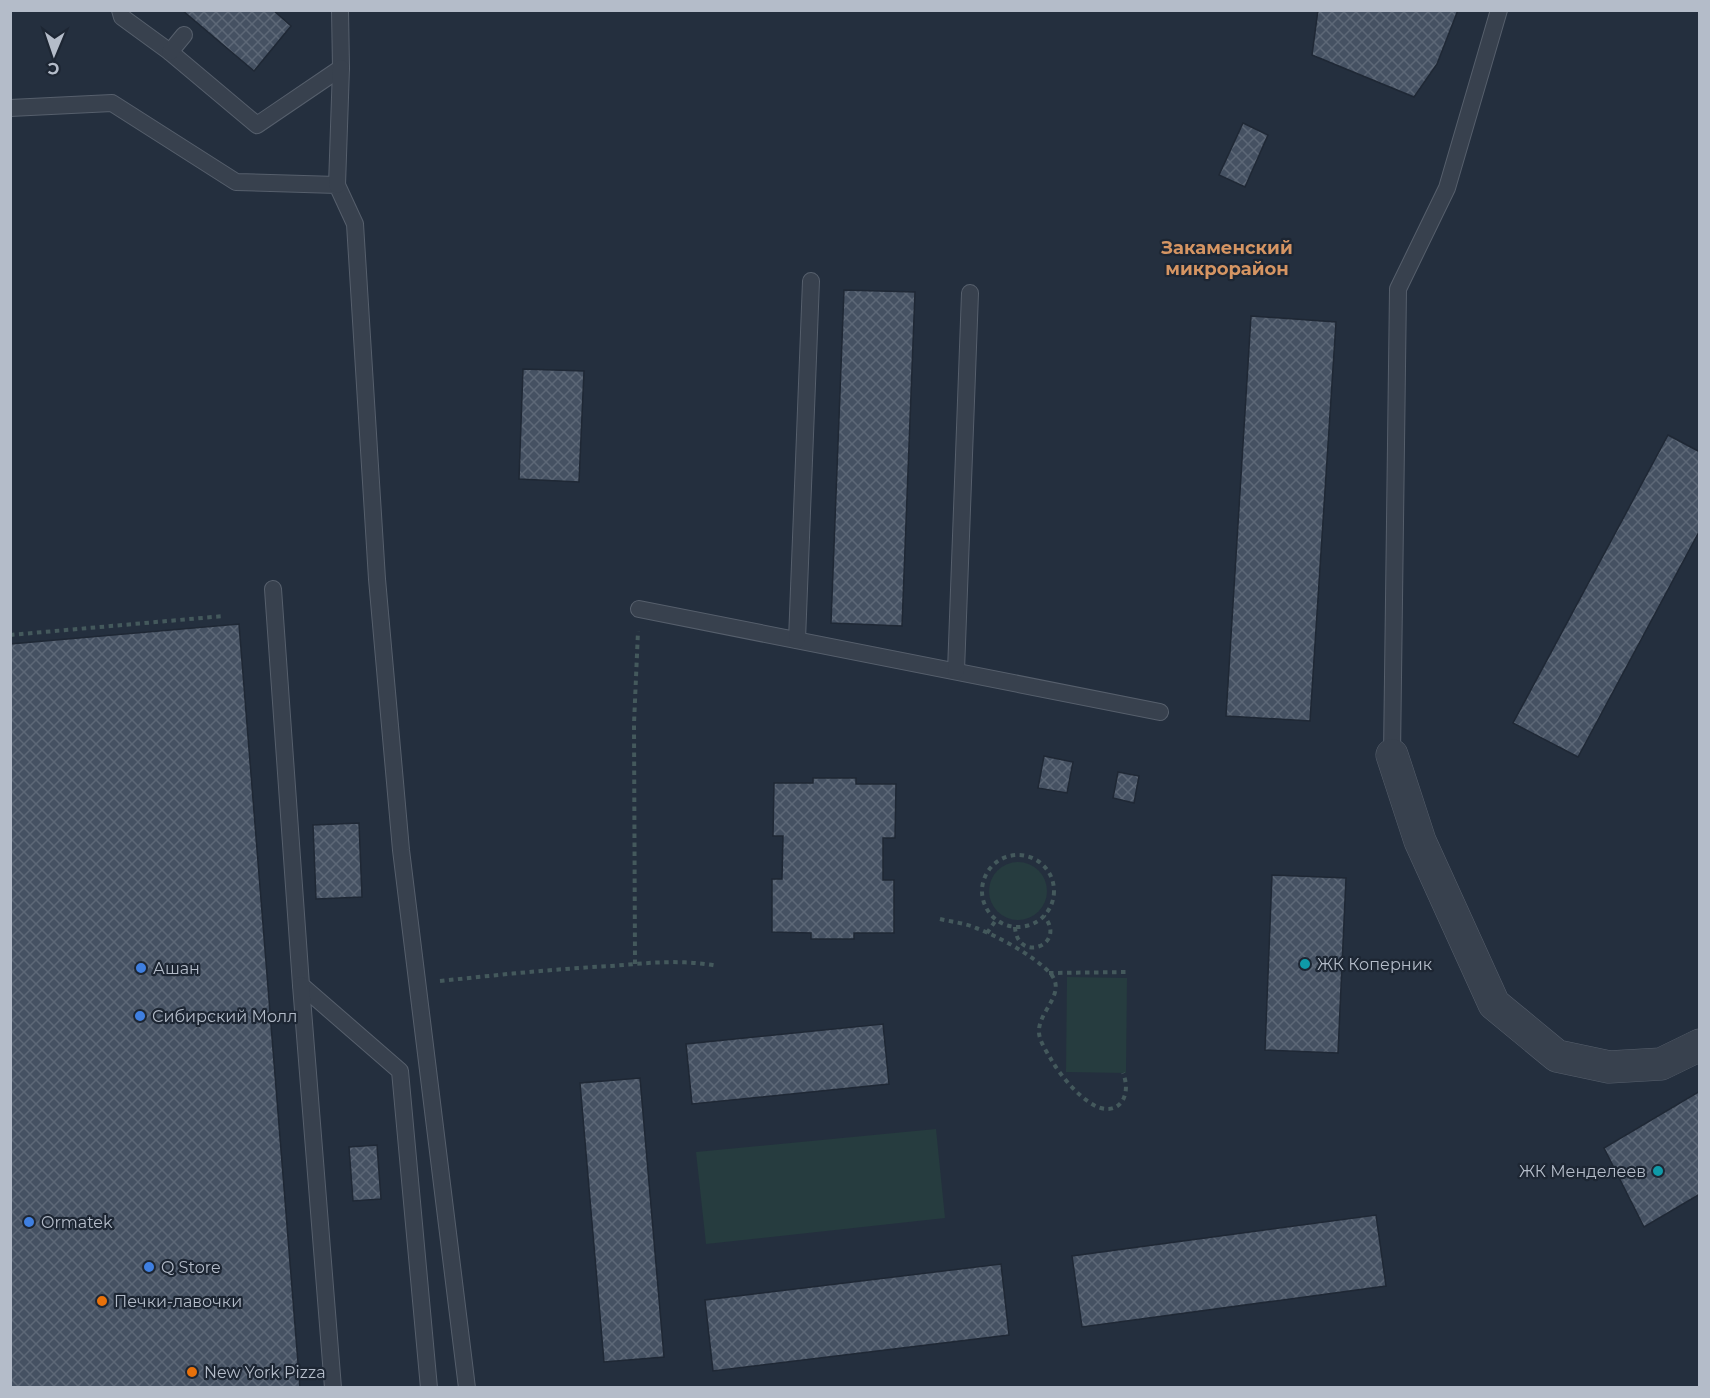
<svg xmlns="http://www.w3.org/2000/svg" width="1710" height="1398" font-family="Montserrat,sans-serif">
  <defs>
    <pattern id="building-cross-hatch" width="8" height="8" patternUnits="userSpaceOnUse" patternTransform="scale(1.5)"><rect width="8" height="8" fill="#455162"/><path d="M0 0l8 8M0 8l8-8" fill="none" stroke="#5d6877"/></pattern>
  </defs>
  <rect width="100%" height="100%" fill="#242f3e"/>
  <g fill="#263c3f">
    <circle cx="1018" cy="891" r="29"/>
    <path d="M1067,977L1127,978L1126,1073L1066,1072Z"/>
    <path d="M936,1129L945,1218L706,1244L696,1152Z"/>
  </g>
  <g fill="url(#building-cross-hatch)" stroke="#1f2835" stroke-width="1.5">
    <path d="M182,10H273L291,26L254,71Z"/>
    <path d="M1318,10H1458L1437,64L1414,97L1312,55Z"/>
    <path d="M1243,123L1268,135L1245,187L1219,175Z"/>
    <path d="M844,290L915,292L902,626L831,623Z"/>
    <path d="M1251,316L1336,322L1310,721L1226,716Z"/>
    <path d="M523,369L584,371L579,482L519,479Z"/>
    <path d="M1668,435L1700,452V530L1578,757L1513,723Z"/>
    <path d="M239,624L300,1388H10V644Z"/>
    <path d="M1044,756L1073,762L1067,793L1038,788Z"/>
    <path d="M1118,772L1139,776L1134,803L1113,798Z"/>
    <path d="M813,778H856V784H896L895,838H883V880H894V933H854V939H811V933L772,932V879H782L783,836H773L774,783H813Z"/>
    <path d="M359,823L362,897L316,899L313,825Z"/>
    <path d="M1272,875L1346,878L1338,1053L1265,1050Z"/>
    <path d="M883,1024L889,1084L692,1104L686,1044Z"/>
    <path d="M640,1078L664,1357L604,1362L580,1083Z"/>
    <path d="M1700,1091V1194L1644,1227L1604,1148Z"/>
    <path d="M377,1145L381,1199L353,1201L349,1147Z"/>
    <path d="M1376,1215L1386,1286L1082,1327L1072,1256Z"/>
    <path d="M1001,1264L1009,1335L713,1371L705,1300Z"/>
  </g>
  <g fill="none" stroke-linecap="round" stroke-linejoin="round">
    <g stroke="#565f6c" stroke-width="18">
      <g id="lane">
        <path d="M120,10L122,17L170,52L257,125L341,68L340,10"/>
        <path d="M170,52L184,35"/>
        <path d="M10,108L112,103L236,182L337,185L355,224L377,579L401,850L467,1388"/>
        <path d="M337,185L341,68"/>
        <path d="M273,589L301,985L400,1071L429,1388"/>
        <path d="M639,609L1160,712"/>
        <path d="M797,640L811,281"/>
        <path d="M956,671L970,293"/>
        <path d="M1392,755L1398,289L1447,188L1499,10"/>
        <path d="M301,985L333,1388"/>
      </g>
    </g>
    <g stroke="#565f6c" stroke-width="33">
      <path id="street" d="M1392,755L1420,841L1494,1004L1557,1056L1609,1067L1661,1064L1700,1045"/>
    </g>
    <g stroke="#44595c" stroke-width="4" stroke-dasharray="4.5 4.5" stroke-linecap="butt">
      <path d="M10,635L224,616"/>
      <circle cx="1018" cy="891" r="36"/>
      <path d="M940,919C952,922 965,923 976,928C998,936 1034,956 1050,973C1068,993 1038,1011 1039,1032C1039,1041 1047,1052 1052,1061C1061,1076 1077,1095 1092,1104C1116,1119 1133,1098 1123,1073"/>
      <path d="M1015,927C1017,964 1068,945 1044,916"/>
      <path d="M987,933L996,920"/>
      <path d="M635,964L634,724L638,631"/>
      <path d="M1049,973L1129,972"/>
      <path d="M440,981C497,975 554,969 611,966C647,963 682,959 717,966"/>
    </g>
    <use href="#lane" stroke="#38414e" stroke-width="16"/>
    <use href="#street" stroke="#38414e" stroke-width="32"/>
  </g>
  <g fill="#0f9aa8" stroke="#1d2633" stroke-width="2">
    <circle cx="1305" cy="964" r="6"/>
    <circle cx="1658" cy="1171" r="6"/>
  </g>
  <g fill="#3f7fe0" stroke="#1d2633" stroke-width="2">
    <circle cx="141" cy="968" r="6"/>
    <circle cx="140" cy="1016" r="6"/>
    <circle cx="29" cy="1222" r="6"/>
    <circle cx="149" cy="1267" r="6"/>
  </g>
  <g fill="#e8710a" stroke="#1d2633" stroke-width="2">
    <circle cx="102" cy="1301" r="6"/>
    <circle cx="192" cy="1372" r="6"/>
  </g>
  <g text-anchor="middle" dominant-baseline="central" stroke-width="4.5" stroke-linejoin="round" paint-order="stroke">
    <g font-size="16" fill="#b4bcc9" stroke="#1d2633" text-anchor="start">
      <text x="1317" y="964">ЖК Коперник</text>
      <text x="153" y="968">Ашан</text>
      <text x="152" y="1016">Сибирский Молл</text>
      <text x="1646" y="1171" text-anchor="end">ЖК Менделеев</text>
      <text x="41" y="1222">Ormatek</text>
      <text x="161" y="1267">Q Store</text>
      <text x="114" y="1301">Печки-лавочки</text>
      <text x="204" y="1372">New York Pizza</text>
    </g>
    <g font-size="18" font-weight="bold" fill="#d59563" stroke="#1d2633">
      <text x="1227" y="248">Закаменский<tspan x="1227" dy="21">микрорайон</tspan></text>
    </g>
  </g>
  <rect width="1710" height="1398" fill="none" stroke="#b4bcc9" stroke-width="24"/>
  <g transform="translate(54 54) rotate(182)" stroke="#1d2633" stroke-width="4.5" paint-order="stroke">
  <path d="M0-4.5L10 22L0 15L-10 22Z" fill="#b4bcc9"/>
  <text y="-9" font-size="16" font-weight="bold" text-anchor="middle" fill="#b4bcc9">С</text>
  </g>
</svg>
